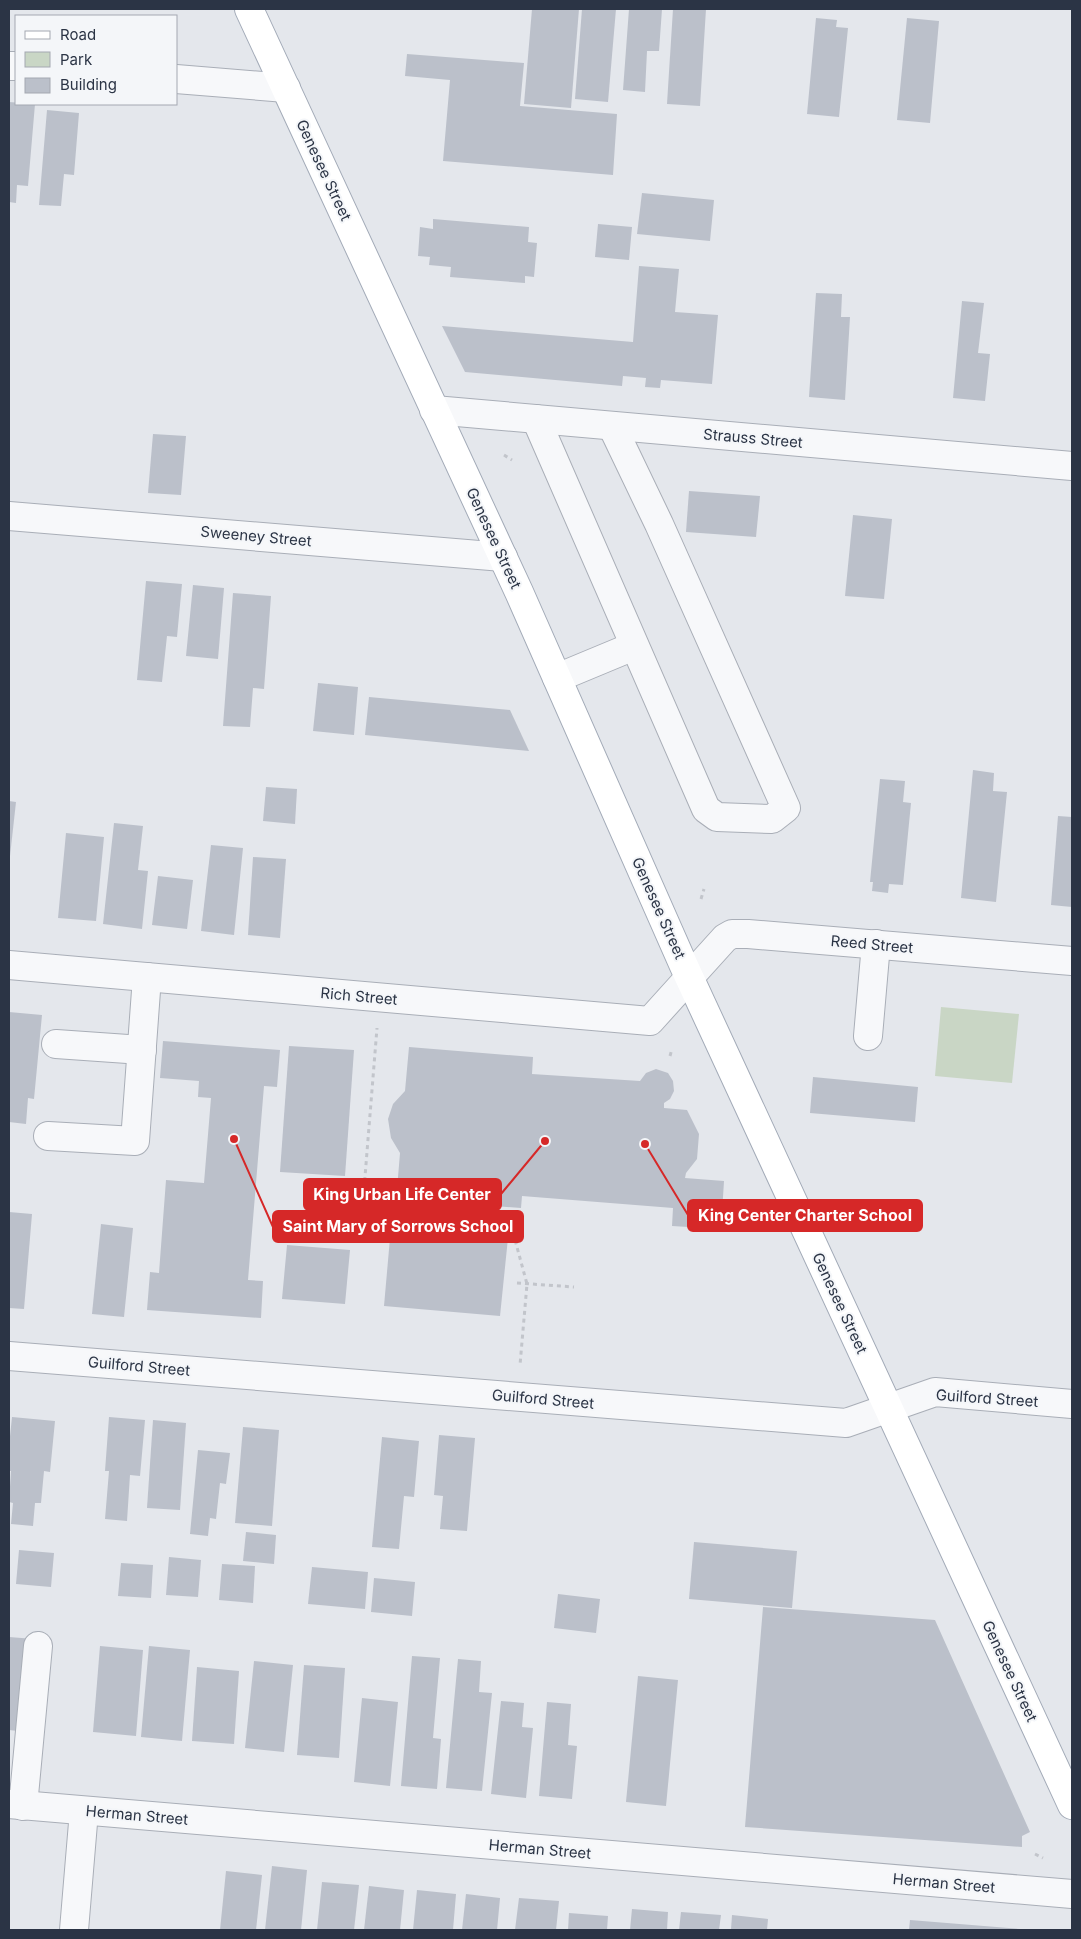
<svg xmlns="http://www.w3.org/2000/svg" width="1081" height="1939" font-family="Inter,sans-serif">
  <rect width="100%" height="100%" fill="#e4e7ec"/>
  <path fill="#c9d6c5" d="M941,1007L1019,1014L1012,1083L935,1076Z"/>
  <g fill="#bbc0ca">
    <path d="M532,9H579L571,108L524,104Z"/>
    <path d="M582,9H616L608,102L575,99Z"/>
    <path d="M629,9H662L659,51H647L645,92L623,90Z"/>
    <path d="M673,9H706L700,106L667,104Z"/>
    <path d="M816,18L837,20L836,27L848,28L839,117L807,114Z"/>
    <path d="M907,18L939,21L930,123L897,120Z"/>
    <path d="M407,54L524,63L520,106L617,114L613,175L443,161L450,80L405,76Z"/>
    <path d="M9,102L35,104L28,186L17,185L16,203L9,202Z"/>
    <path d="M47,110L79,113L74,175L64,174L61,206L39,205Z"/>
    <path d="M642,193L714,200L710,241L637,234Z"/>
    <path d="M433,219L529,227L528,242L537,243L534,277L525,276V283L450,277L451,267L429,265L430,257L418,256L420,227L433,229Z"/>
    <path d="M598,224L632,227L629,260L595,257Z"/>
    <path d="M639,266L679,269L675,312L718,315L712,384L661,380L660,388L645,387L646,378L623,376L622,386L465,372L442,326L633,342Z"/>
    <path d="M816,293L842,294L841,317H850L845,400L809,397Z"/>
    <path d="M962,301L984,303L978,353L990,354L985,401L953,398Z"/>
    <path d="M153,434L186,436L181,495L148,493Z"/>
    <path d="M689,491L760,496L756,537L686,532Z"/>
    <path d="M853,515L892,519L884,599L845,596Z"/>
    <path d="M146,581L182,584L177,637L167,636L162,682L137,680Z"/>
    <path d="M193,585L224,588L218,659L186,656Z"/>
    <path d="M233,593L271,596L264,689L253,688L250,727L223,726Z"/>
    <path d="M318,683L358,687L354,735L313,731Z"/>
    <path d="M369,697L510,710L529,751L365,735Z"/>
    <path d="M973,770L994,773L993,791L1007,792L996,902L961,898Z"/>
    <path d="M880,779L905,781L903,802L911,803L903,885L889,884L888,893L872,891L873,882H870Z"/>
    <path d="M266,787L297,789L295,824L263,821Z"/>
    <path d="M9,801L16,802L10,856L9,855Z"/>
    <path d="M1058,816L1072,817V907L1051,905Z"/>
    <path d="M114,823L143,826L138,870L148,871L142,929L103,924Z"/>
    <path d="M66,833L104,837L96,921L58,918Z"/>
    <path d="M211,845L243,848L234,935L201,931Z"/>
    <path d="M253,857L286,859L280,938L248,935Z"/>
    <path d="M158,876L193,880L187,929L152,925Z"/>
    <path d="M9,1012L42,1015L34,1099L28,1098L26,1124L9,1122Z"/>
    <path d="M163,1041L280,1050L277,1087L264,1086L248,1280L263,1281L261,1318L147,1310L150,1272L159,1273L166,1180L204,1183L211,1098L198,1097L199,1081L160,1078Z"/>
    <path d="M289,1046L354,1050L345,1176L280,1172Z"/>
    <path d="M409,1047L533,1057L532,1074L640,1081L646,1073L656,1069L668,1073L673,1081L674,1091L670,1099L664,1103V1108L687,1110L699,1134L697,1159L686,1173L685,1178L724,1181L721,1229L672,1226L673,1208L522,1196L521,1208L457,1203L458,1199L440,1197V1204L396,1201L400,1153L391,1138L388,1119L393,1104L405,1091Z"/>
    <path d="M813,1077L918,1087L915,1122L810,1113Z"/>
    <path d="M9,1212L32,1214L24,1309L9,1308Z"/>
    <path d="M101,1224L133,1228L124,1317L92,1314Z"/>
    <path d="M391,1227L508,1238L500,1316L384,1306Z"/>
    <path d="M287,1245L350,1250L345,1304L282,1299Z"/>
    <path d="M12,1417L55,1421L50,1472L44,1471L41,1503H35L33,1526L11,1524L13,1503L9,1502L11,1471H9V1446Z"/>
    <path d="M109,1417L145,1420L140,1476L130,1475L127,1521L105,1519L109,1471H105Z"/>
    <path d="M153,1420L186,1423L180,1510L147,1508Z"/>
    <path d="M243,1427L279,1430L272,1526L235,1523Z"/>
    <path d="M439,1435L475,1438L467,1531L440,1529L443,1496L434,1495Z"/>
    <path d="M382,1437L419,1441L414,1497L404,1496L399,1549L372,1547Z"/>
    <path d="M198,1450L230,1453L226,1484L220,1483L216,1519L210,1518L208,1536L190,1534Z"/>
    <path d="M246,1532L276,1535L274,1564L243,1561Z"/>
    <path d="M694,1542L797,1551L792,1608L689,1599Z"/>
    <path d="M19,1550L54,1553L51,1587L16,1584Z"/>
    <path d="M169,1557L201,1560L198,1597L166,1595Z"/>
    <path d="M121,1563L153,1565L151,1598L118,1596Z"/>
    <path d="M222,1564L255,1566L253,1603L219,1600Z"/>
    <path d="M312,1567L368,1572L365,1609L308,1604Z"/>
    <path d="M374,1578L415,1582L412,1616L371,1612Z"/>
    <path d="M558,1594L600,1599L596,1633L554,1628Z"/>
    <path d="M763,1607L935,1620L1030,1832L1022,1836V1847L745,1827Z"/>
    <path d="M9,1637L34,1639L27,1732L9,1730Z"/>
    <path d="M100,1646L143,1650L136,1736L93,1732Z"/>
    <path d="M149,1646L190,1650L182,1741L141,1737Z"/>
    <path d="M412,1656L440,1658L433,1738L441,1739L437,1789L401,1786Z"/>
    <path d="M458,1659L481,1661L479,1692L492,1693L482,1791L446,1788Z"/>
    <path d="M254,1661L293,1665L284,1752L245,1748Z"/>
    <path d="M304,1665L345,1668L339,1758L297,1755Z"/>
    <path d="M197,1667L239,1671L234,1744L192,1741Z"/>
    <path d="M638,1676L678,1680L666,1806L626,1802Z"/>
    <path d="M362,1698L398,1702L390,1786L354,1782Z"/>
    <path d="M501,1701L524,1703L522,1727L533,1728L526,1798L491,1794Z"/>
    <path d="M547,1702L571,1704L568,1745L577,1746L572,1799L539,1796Z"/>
    <path d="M272,1866L307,1870L301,1930H265Z"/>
    <path d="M226,1871L262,1875L256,1930H220Z"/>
    <path d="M322,1882L359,1885L354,1930H317Z"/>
    <path d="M369,1886L404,1890L400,1930H364Z"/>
    <path d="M417,1890L456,1894L453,1930H413Z"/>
    <path d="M466,1894L500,1898L497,1930H462Z"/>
    <path d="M519,1898L559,1901L556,1930H515Z"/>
    <path d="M632,1909L668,1912L667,1930H630Z"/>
    <path d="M681,1912L721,1915L719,1930H679Z"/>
    <path d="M569,1913L608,1916L607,1930H568Z"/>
    <path d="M732,1915L768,1919L767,1930H731Z"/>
    <path d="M910,1920L1020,1929V1930H909Z"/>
  </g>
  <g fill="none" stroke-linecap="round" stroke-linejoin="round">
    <g stroke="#a9aeb7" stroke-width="30">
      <g id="minor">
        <path d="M9,66H16"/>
        <path d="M176,79L286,88"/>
        <path d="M434,410L1072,466"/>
        <path d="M536,419L706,809L717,817L772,819L786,808L659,524L612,426"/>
        <path d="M9,516L503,557"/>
        <path d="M557,678L634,646"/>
        <path d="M9,965L650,1021L725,938L732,934H748L1072,961"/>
        <path d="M868,1036L876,944"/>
        <path d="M56,1044L142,1050"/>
        <path d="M48,1136L135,1141L147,977"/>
        <path d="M9,1356L846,1423L935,1392L1072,1404"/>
        <path d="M9,1804L1072,1894"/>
        <path d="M23,1806L38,1646"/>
        <path d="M74,1930L84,1811"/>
      </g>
    </g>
    <g stroke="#a3abb8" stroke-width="30">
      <path id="major" d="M249,9L519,592L684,966L1072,1805"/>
    </g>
    <g stroke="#c2c5cb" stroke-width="3" stroke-dasharray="4 4" stroke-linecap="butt">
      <path d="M504,455L512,460"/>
      <path d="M701,899L704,889"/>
      <path d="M670,1056L672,1049"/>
      <path d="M364,1189L377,1028"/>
      <path d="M511,1225L527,1284L520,1365"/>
      <path d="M517,1283L574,1287"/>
      <path d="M1035,1854L1043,1858"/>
    </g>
    <use href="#minor" stroke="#f7f8fa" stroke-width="28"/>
    <use href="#major" stroke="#fff" stroke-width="28"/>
  </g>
  <g text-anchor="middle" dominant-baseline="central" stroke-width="4" stroke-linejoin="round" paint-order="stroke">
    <g font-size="15" fill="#2b3445" stroke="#f4f6f9">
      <text transform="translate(324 170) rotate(65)">Genesee Street</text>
      <text transform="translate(753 438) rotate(5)">Strauss Street</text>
      <text transform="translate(256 536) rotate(5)">Sweeney Street</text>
      <text transform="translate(494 538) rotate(65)">Genesee Street</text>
      <text transform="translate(659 908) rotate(66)">Genesee Street</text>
      <text transform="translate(872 944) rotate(5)">Reed Street</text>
      <text transform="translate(359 996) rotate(5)">Rich Street</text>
      <text transform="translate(840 1303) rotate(65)">Genesee Street</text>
      <text transform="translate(139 1366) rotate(5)">Guilford Street</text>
      <text transform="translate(987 1398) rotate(4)">Guilford Street</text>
      <text transform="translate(543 1399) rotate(5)">Guilford Street</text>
      <text transform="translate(1010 1671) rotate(65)">Genesee Street</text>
      <text transform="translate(137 1815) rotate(5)">Herman Street</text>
      <text transform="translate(540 1849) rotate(5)">Herman Street</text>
      <text transform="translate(944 1883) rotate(5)">Herman Street</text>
    </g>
  </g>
  <path fill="none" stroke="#d62828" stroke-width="2" d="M545 1141L501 1194M645 1144L688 1215M234 1139L273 1227"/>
  <g fill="#d62828" stroke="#f4f6f9" stroke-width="2">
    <circle cx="545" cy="1141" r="5"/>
    <circle cx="645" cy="1144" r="5"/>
    <circle cx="234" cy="1139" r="5"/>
  </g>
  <g fill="#d62828" stroke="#d62828" stroke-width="2">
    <rect x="304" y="1179" width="197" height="31" rx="5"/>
    <rect x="688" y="1200" width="234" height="31" rx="5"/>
    <rect x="273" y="1211" width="250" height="31" rx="5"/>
  </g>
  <g font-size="16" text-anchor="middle" font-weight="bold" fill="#fff">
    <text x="402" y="1200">King Urban Life Center</text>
    <text x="805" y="1221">King Center Charter School</text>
    <text x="398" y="1232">Saint Mary of Sorrows School</text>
  </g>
  <rect width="1081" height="1939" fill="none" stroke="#2b3445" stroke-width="20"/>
  <rect x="15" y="15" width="162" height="90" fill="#f4f6f9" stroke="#a4a8b1"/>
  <rect x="25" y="31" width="25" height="8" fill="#ffffff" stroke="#a4a8b1"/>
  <text x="60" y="40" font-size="15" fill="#2b3445">Road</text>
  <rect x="25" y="52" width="25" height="15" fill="#c9d6c5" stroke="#a4a8b1"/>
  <text x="60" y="65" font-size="15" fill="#2b3445">Park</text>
  <rect x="25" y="78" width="25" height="15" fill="#bbc0ca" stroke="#a4a8b1"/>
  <text x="60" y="90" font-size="15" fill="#2b3445">Building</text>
</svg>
